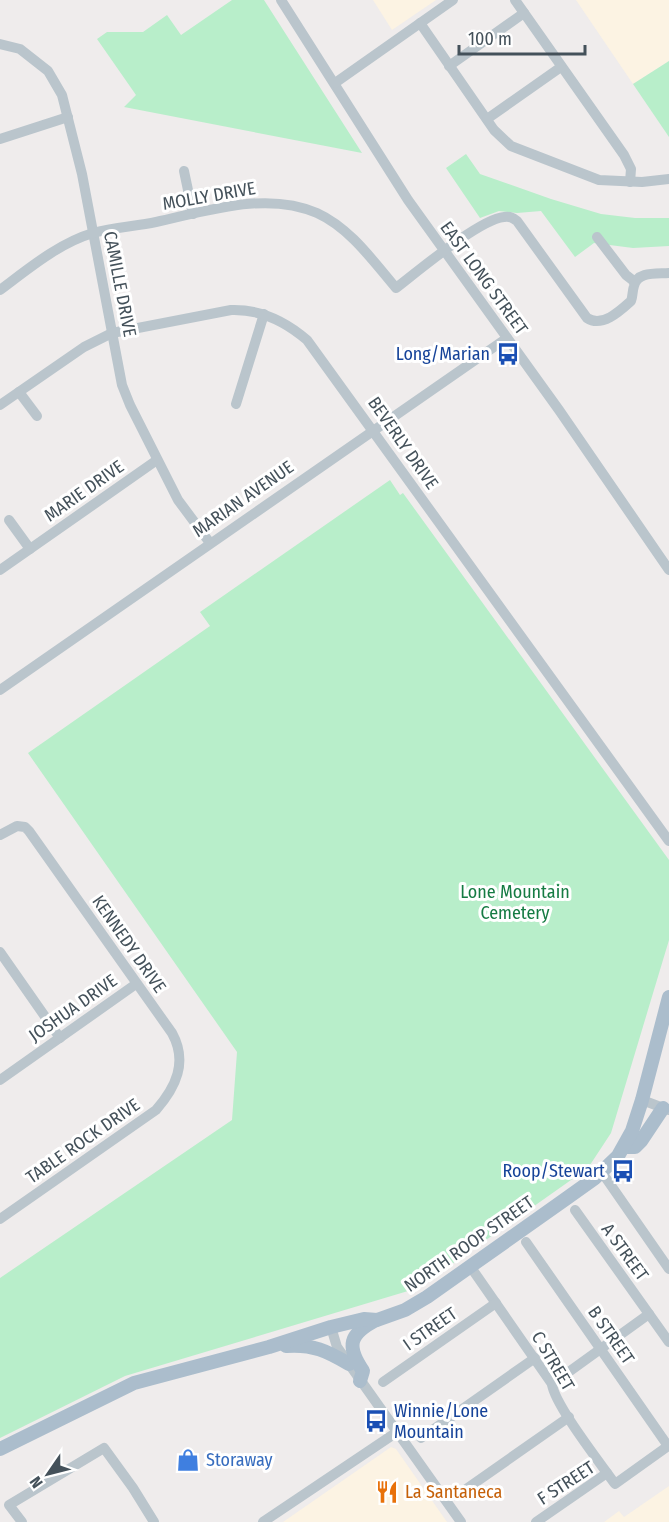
<svg xmlns="http://www.w3.org/2000/svg" width="669" height="1522" font-family="'Fira Sans Condensed',sans-serif">
  <rect width="100%" height="100%" fill="#efecec"/>
  <g fill="#fcf3e3">
    <path d="M373,0H436L392,30Z"/>
    <path d="M576,0H669V61L633,84Z"/>
    <path d="M391,1447L396,1449L447,1522H283Z"/>
    <path d="M669,1486V1522H604L619,1511L624,1517Z"/>
  </g>
  <g fill="#b8eeca">
    <path d="M232,0H264L362,153L124,107L136,95L97,39L107,32H143L167,15L181,35Z"/>
    <path d="M669,61V137L633,84Z"/>
    <path d="M466,154L480,174L551,199L601,214L635,218H669V246L633,248L594,243L575,257L541,211L517,213L499,211L480,218L446,168Z"/>
    <path d="M390,480L400,495L403,493L669,860V940L611,1133L588,1168L418,1288L125,1376L0,1438V1278L232,1120L237,1052L28,753L210,626L200,612Z"/>
  </g>
  <g fill="none" stroke-linecap="round" stroke-linejoin="round">
    <g stroke="#bac5cc" stroke-width="10">
      <path d="M281,0L408,200L559,410L669,570"/>
      <path d="M515,0L624,155L631,169L630,182"/>
      <path d="M420,23L494,130L511,146L599,180L642,182L669,179"/>
      <path d="M0,44L20,49L48,71L62,95L82,174L122,385L130,405L178,500L210,543"/>
      <path d="M449,66L524,13"/>
      <path d="M335,83L453,0"/>
      <path d="M487,119L561,67"/>
      <path d="M0,139L68,117"/>
      <path d="M184,171L193,214"/>
      <path d="M597,237L626,275L635,282"/>
      <path d="M0,290C28,269 59,243 93,233C113,228 136,226 156,222C207,211 267,191 317,213C350,228 373,261 396,288C418,271 480,219 504,217C510,216 513,218 517,221L587,318C602,328 620,311 631,301C633,296 632,292 634,286C637,271 657,274 669,273"/>
      <path d="M19,392L37,416"/>
      <path d="M236,404L264,314"/>
      <path d="M0,405L84,347L112,333L231,310C260,309 285,321 307,340L669,841"/>
      <path d="M9,520L30,549"/>
      <path d="M0,570L157,460"/>
      <path d="M0,690L507,338"/>
      <path d="M0,835L17,826L25,827L29,831L172,1033C188,1062 176,1087 156,1110L0,1219"/>
      <path d="M0,952L60,1038"/>
      <path d="M0,1080L136,984"/>
      <path d="M642,1100L669,1110"/>
      <path d="M601,1171L669,1269"/>
      <path d="M575,1210L669,1342"/>
      <path d="M526,1242L668,1446"/>
      <path d="M470,1266L552,1384C554,1404 601,1464 615,1484L668,1446"/>
      <path d="M331,1327L337,1347L461,1522"/>
      <path d="M383,1382L496,1303"/>
      <path d="M552,1384L649,1314"/>
      <path d="M421,1438L535,1358"/>
      <path d="M459,1494L569,1417"/>
      <path d="M22,1522L9,1505L104,1448L133,1488L154,1522"/>
      <path d="M263,1522L397,1432"/>
      <path d="M536,1522L607,1473"/>
    </g>
    <g stroke="#abbdcc" stroke-width="14">
      <path d="M625,1147H635L641,1141L663,1108"/>
      <path d="M286,1346C313,1344 327,1351 349,1364"/>
      <path d="M360,1381L363,1371C346,1346 349,1334 376,1320"/>
      <path d="M0,1449L134,1383L269,1347L331,1327L364,1319L377,1320L405,1310L427,1297L567,1198L595,1178L618,1156L632,1131L642,1100L669,997"/>
    </g>
  </g>
  <defs>
    <g id="bus-bare" transform="scale(1.8)"><path d="M-5-6H5V4H4V6H2V4H-2V6H-4V4H-5ZM-3.5-4V0h7V-4ZM-3.5 1.2v1.5H-2V1.2ZM2 1.2v1.5H3.5V1.2Z" fill="#1a4fb4" stroke="#fff" stroke-width="2.5" paint-order="stroke"/></g>
    <g id="shop-bare" transform="scale(1.8)"><path d="M-5-2.5h2.3a2.7 3.5 0 0 1 5.4 0H5L5.5 6h-11ZM-1.5-2.5h3a1.5 2.3 0 0 0-3 0Z" fill="#3f7fe0" stroke="#fff" stroke-width="2.5" paint-order="stroke"/></g>
    <g id="restaurant-bare" transform="scale(1.8)"><path d="M-5-6h1v4h1v-4h1v4h1v-4h1v5L-1.5 .5V6h-2V.5L-5-1ZM5-6V6H3V1.5H1.5Q1.5-4 5-6Z" fill="#e8710a" stroke="#fff" stroke-width="2.5" paint-order="stroke"/></g>
  </defs>
  <g fill-rule="evenodd">
    <use href="#bus-bare" x="508" y="354"/>
    <use href="#bus-bare" x="623" y="1171"/>
    <use href="#bus-bare" x="376" y="1421"/>
    <use href="#shop-bare" x="188" y="1460"/>
    <use href="#restaurant-bare" x="387" y="1492"/>
  </g>
  <g text-anchor="middle" dominant-baseline="central" stroke-width="6" stroke-linejoin="round" paint-order="stroke">
    <g font-size="18" fill="#44515a" stroke="#fff">
      <text transform="translate(209 196) rotate(-10)">MOLLY DRIVE</text>
      <text transform="translate(484 278) rotate(54)">EAST LONG STREET</text>
      <text transform="translate(120 284) rotate(79)">CAMILLE DRIVE</text>
      <text transform="translate(403 443) rotate(55)">BEVERLY DRIVE</text>
      <text transform="translate(84 491) rotate(-35)">MARIE DRIVE</text>
      <text transform="translate(243 499) rotate(-35)">MARIAN AVENUE</text>
      <text transform="translate(129 944) rotate(55)">KENNEDY DRIVE</text>
      <text transform="translate(73 1008) rotate(-35)">JOSHUA DRIVE</text>
      <text transform="translate(83 1141) rotate(-35)">TABLE ROCK DRIVE</text>
      <text transform="translate(469 1244) rotate(-35)">NORTH ROOP STREET</text>
      <text transform="translate(625 1252) rotate(54)">A STREET</text>
      <text transform="translate(430 1329) rotate(-35)">I STREET</text>
      <text transform="translate(611 1335) rotate(55)">B STREET</text>
      <text transform="translate(553 1361) rotate(59)">C STREET</text>
      <text transform="translate(566 1483) rotate(-33)">F STREET</text>
    </g>
    <g font-size="18" fill="#164399" stroke="#fff" text-anchor="end">
      <text x="490" y="354">Long/Marian</text>
      <text x="605" y="1171">Roop/Stewart</text>
      <text x="394" y="1411" text-anchor="start">Winnie/Lone<tspan x="394" dy="21">Mountain</tspan></text>
    </g>
    <g font-size="18" fill="#157b43" stroke="#fff">
      <text x="515" y="892">Lone Mountain<tspan x="515" dy="21">Cemetery</tspan></text>
    </g>
    <g font-size="18" fill="#366cbe" stroke="#fff" text-anchor="start">
      <text x="206" y="1460">Storaway</text>
    </g>
    <g font-size="18" fill="#c56008" stroke="#fff" text-anchor="start">
      <text x="405" y="1492">La Santaneca</text>
    </g>
  </g>
  <g transform="translate(48 1474) rotate(235)" stroke="#ffffff" stroke-width="4.5" paint-order="stroke">
  <path d="M0-4.5L10 22L0 15L-10 22Z" fill="#44515a"/>
  <text y="-9" font-size="16" font-weight="bold" text-anchor="middle" fill="#44515a">N</text>
  </g>
  <path d="M459 45v9h126v-9" fill="none" stroke="#44515a" stroke-width="3"/>
  <text x="468" y="45" font-size="18" fill="#44515a" stroke="#ffffff" stroke-width="4.5" paint-order="stroke">100 m</text>
</svg>
